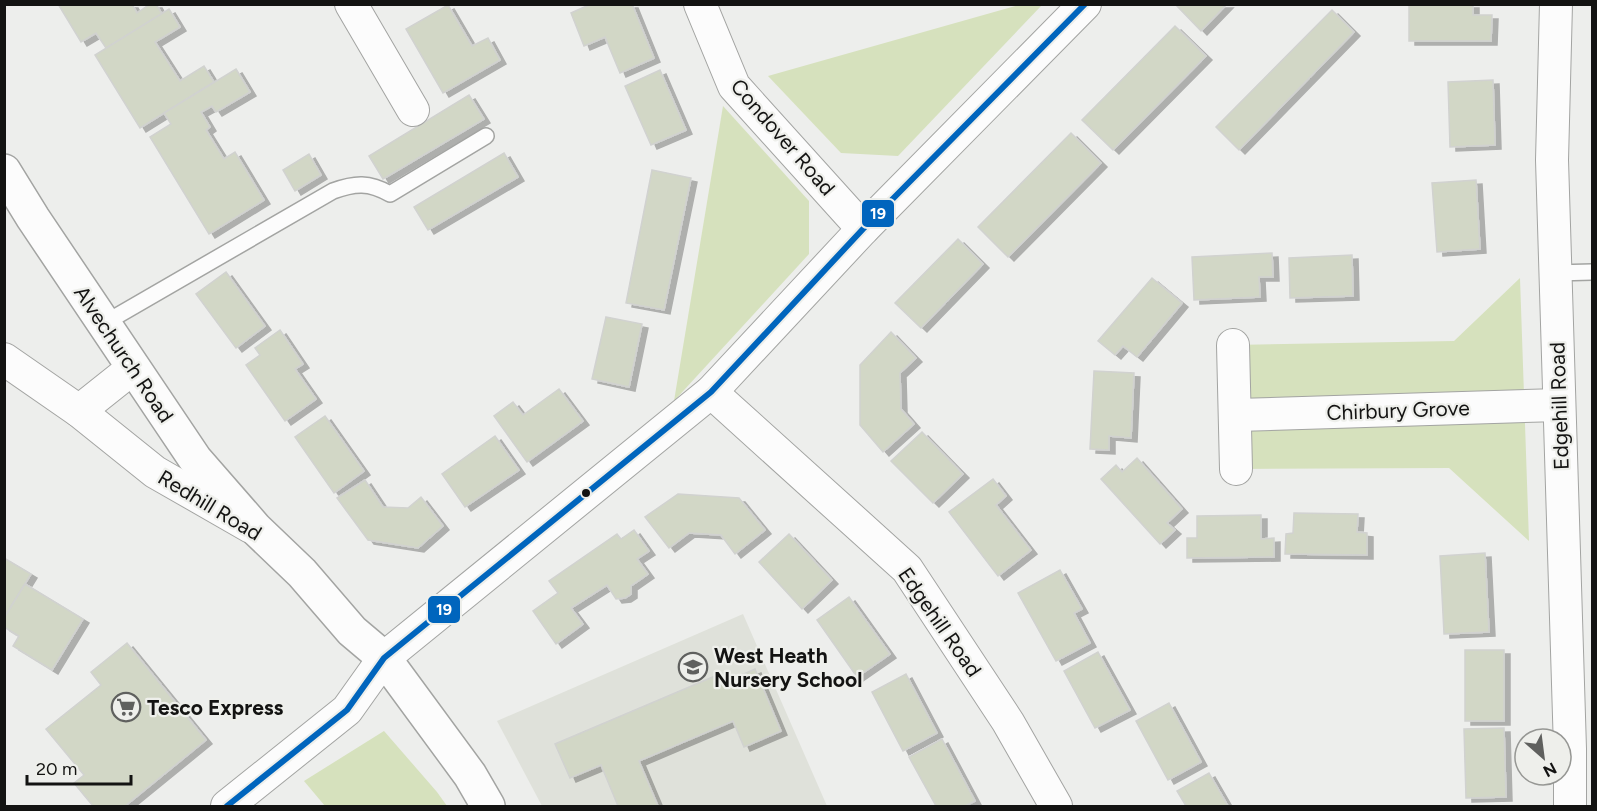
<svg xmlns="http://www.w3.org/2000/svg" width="1597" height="811" font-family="Figtree,sans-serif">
  <defs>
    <filter id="shadow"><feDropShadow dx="6" dy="4" stdDeviation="0" flood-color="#0004"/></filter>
  </defs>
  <rect width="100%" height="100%" fill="#edeeec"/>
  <path fill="#dfe1da" d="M743,614L827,806H542L497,721Z"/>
  <g fill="#d6e1bd">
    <path d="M1022,4L1042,5L898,156L841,153L768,76Z"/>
    <path d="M723,106L809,201V254L674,401Z"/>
    <path d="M1520,278L1529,541L1449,468L1236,469L1233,345L1454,341Z"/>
    <path d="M384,731L437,792L447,806H325L304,781Z"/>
  </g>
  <g fill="#d2d7c6" stroke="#d1d2d0" stroke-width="1.5" filter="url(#shadow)">
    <path d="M58,4H132L137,13L150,4H156L162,14L106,48L96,33L81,42Z"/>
    <path d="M591,4H632L654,58L620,73L605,37L584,46L571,13Z"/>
    <path d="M1175,4H1227L1201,31Z"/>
    <path d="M1409,4H1473V15H1492L1491,41H1409Z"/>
    <path d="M448,5L472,46L488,38L500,60L443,93L406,29Z"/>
    <path d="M169,9L180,27L155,42L180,81L204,66L214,82L140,128L95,55Z"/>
    <path d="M1332,10L1354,32L1239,150L1216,127Z"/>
    <path d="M1175,26L1206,56L1113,150L1082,120Z"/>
    <path d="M236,69L250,92L216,112L212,106L201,112L210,127L206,130L224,159L235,152L264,200L209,234L150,137L171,124L164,113Z"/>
    <path d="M660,70L686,130L651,145L625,86Z"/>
    <path d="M1493,80L1495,145L1450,147L1448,82Z"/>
    <path d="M469,95L484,119L383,179L369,156Z"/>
    <path d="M1071,133L1101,163L1008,257L978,227Z"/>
    <path d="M504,153L518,177L428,230L414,207Z"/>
    <path d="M309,154L321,175L295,191L283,170Z"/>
    <path d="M652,170L691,178L664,310L626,303Z"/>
    <path d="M1476,180L1480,249L1437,252L1432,183Z"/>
    <path d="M958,239L983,264L921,328L895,303Z"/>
    <path d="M1272,253L1273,277H1259L1260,297L1194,300L1192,257Z"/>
    <path d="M1352,255L1353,296L1290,298L1289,258Z"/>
    <path d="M226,272L265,326L236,348L196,294Z"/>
    <path d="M1152,278L1182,303L1137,357L1123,346L1115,355L1098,341Z"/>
    <path d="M606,317L642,324L629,387L592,379Z"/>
    <path d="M280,330L303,364L295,369L316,399L285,421L246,365L260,355L255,348Z"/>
    <path d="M891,332L916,358L900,373L901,409L914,424L883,452L860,425V365Z"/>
    <path d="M1094,371L1134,373L1131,438L1109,436V450L1090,449Z"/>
    <path d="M559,389L583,421L527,462L494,416L513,402L523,415Z"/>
    <path d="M325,416L364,471L334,493L295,437Z"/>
    <path d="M922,432L963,474L933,503L891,461Z"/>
    <path d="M495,436L519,470L465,507L442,474Z"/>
    <path d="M1137,458L1182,509L1167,523L1175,530L1160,544L1101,479L1116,465L1122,472Z"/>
    <path d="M993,479L1006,496L996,505L1031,550L998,576L949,512Z"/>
    <path d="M365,480L383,507L408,508L421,497L443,526L418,548L368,540L337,498Z"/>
    <path d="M678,494L739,498L765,530L735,554L721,535L689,533L669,548L645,517Z"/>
    <path d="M1294,513L1358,514L1357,532L1367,533V555L1285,554L1286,534L1293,533Z"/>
    <path d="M1261,515V539L1274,538V557L1187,558V538H1197V516Z"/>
    <path d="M634,530L649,551L637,559L648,574L631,586V594L625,598L616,599L607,585L571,608L583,624L556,644L533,611L558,593L549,581L617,534L621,539Z"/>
    <path d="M789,534L832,580L802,609L759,562Z"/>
    <path d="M1485,553L1489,632L1444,634L1440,556Z"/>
    <path d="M4,558L31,574L4,618Z"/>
    <path d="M1060,570L1082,609L1074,613L1090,643L1056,661L1018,593Z"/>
    <path d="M25,584L83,619L52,670L13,646L19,636L4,627V618Z"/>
    <path d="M849,597L890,654L857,677L817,620Z"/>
    <path d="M127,643L206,740L125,806H93L74,783L84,775L46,729L101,685L91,672Z"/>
    <rect x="1465" y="650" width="39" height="71"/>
    <path d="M1098,652L1130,710L1095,728L1064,671Z"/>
    <path d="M755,669L781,731L744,747L733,721L639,761L658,806H618L601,765L570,778L555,744L715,676L719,685Z"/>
    <path d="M906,674L937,733L903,751L872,692Z"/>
    <path d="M1169,703L1201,762L1168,780L1136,721Z"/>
    <path d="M1504,728L1506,797L1466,798L1464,729Z"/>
    <path d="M942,739L975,801L965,806H936L909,757Z"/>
    <path d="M1209,773L1228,806H1186L1177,791Z"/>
  </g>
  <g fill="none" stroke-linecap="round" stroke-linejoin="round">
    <g stroke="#a3a4a2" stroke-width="18">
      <g id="service">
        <path d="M1555,273L1592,272"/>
        <path d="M103,324L333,191C355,183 369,182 390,194L486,136"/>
      </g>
    </g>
    <g stroke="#a3a4a2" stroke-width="34">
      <g id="minor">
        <path d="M351,4L413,110"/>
        <path d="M700,4L734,86L863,229"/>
        <path d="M1556,4L1552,160L1570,749V806"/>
        <path d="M1233,345L1236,469"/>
        <path d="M4,359L79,411L155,472L251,527"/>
        <path d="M711,392L907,569L1008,722L1056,806"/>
        <path d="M79,411L133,368"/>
        <path d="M1237,415L1559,405"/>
        <path d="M227,806L347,710L384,658L711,392L863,229L1085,4"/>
      </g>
    </g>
    <g stroke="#a3a4a2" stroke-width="36">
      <path id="tertiary" d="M4,171L33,218L195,459L256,529L302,573L352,631L384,658L470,775L488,806"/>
    </g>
    <use href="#service" stroke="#fcfcfc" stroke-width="15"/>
    <use href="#minor" stroke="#fcfcfc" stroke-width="32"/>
    <use href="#tertiary" stroke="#fcfcfc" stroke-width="33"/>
    <g stroke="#eeefeb" stroke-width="10">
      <path id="bus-1" d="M227,806L347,710L384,658L711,392L863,229L1085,4"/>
    </g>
    <use href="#bus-1" stroke="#0065bd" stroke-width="6"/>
  </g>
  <defs>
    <g id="school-ring" transform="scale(1.5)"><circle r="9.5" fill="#eeefeb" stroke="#5f605e" stroke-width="1.5"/><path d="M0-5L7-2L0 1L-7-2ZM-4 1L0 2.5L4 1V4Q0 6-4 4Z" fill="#5f605e"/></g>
    <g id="supermarket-ring" transform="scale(1.5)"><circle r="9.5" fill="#eeefeb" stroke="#5f605e" stroke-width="1.5"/><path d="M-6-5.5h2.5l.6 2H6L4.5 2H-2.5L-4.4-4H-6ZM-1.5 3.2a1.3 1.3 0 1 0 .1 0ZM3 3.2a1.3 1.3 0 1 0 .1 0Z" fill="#5f605e"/></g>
  </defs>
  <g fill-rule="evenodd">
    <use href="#school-ring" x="693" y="667"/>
    <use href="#supermarket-ring" x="126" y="707"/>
  </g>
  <circle fill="#131312" stroke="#eeefeb" stroke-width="2" cx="586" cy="493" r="5"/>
  <g text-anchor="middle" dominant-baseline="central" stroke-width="4.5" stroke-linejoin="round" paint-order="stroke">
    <g font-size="21" fill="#131312" stroke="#eeefeb">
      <text transform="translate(783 137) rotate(49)">Condover Road</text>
      <text transform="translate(124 354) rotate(56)">Alvechurch Road</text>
      <text transform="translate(1559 406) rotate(-92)">Edgehill Road</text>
      <text transform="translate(1398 410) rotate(-2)">Chirbury Grove</text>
      <text transform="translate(210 505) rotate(31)">Redhill Road</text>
      <text transform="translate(940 622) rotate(55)">Edgehill Road</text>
    </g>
    <g font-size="21" font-weight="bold" fill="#131312" stroke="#eeefeb" text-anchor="start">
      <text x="714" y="655">West Heath<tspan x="714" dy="24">Nursery School</tspan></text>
      <text x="147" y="707">Tesco Express</text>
    </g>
  </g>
  <g stroke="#eeefeb" stroke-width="2">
    <rect x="861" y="199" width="34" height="29" rx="6" fill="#0065bd"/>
    <rect x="427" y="595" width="34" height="29" rx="6" fill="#0065bd"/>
  </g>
  <g font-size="16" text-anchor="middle" font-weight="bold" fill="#fff">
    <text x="878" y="219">19</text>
    <text x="444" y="615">19</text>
  </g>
  <rect width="1597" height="811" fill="none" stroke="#131312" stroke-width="12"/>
  <g transform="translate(1543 757) rotate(152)"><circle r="28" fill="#eeefeb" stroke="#969794" stroke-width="1.5"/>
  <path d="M0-4.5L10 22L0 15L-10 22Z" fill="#5f605e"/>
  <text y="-9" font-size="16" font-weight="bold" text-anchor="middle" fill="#131312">N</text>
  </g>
  <path d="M27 775v9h104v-9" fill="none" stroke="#131312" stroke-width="3"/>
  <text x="36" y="775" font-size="18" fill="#131312" stroke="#eeefeb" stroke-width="4.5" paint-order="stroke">20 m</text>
</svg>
